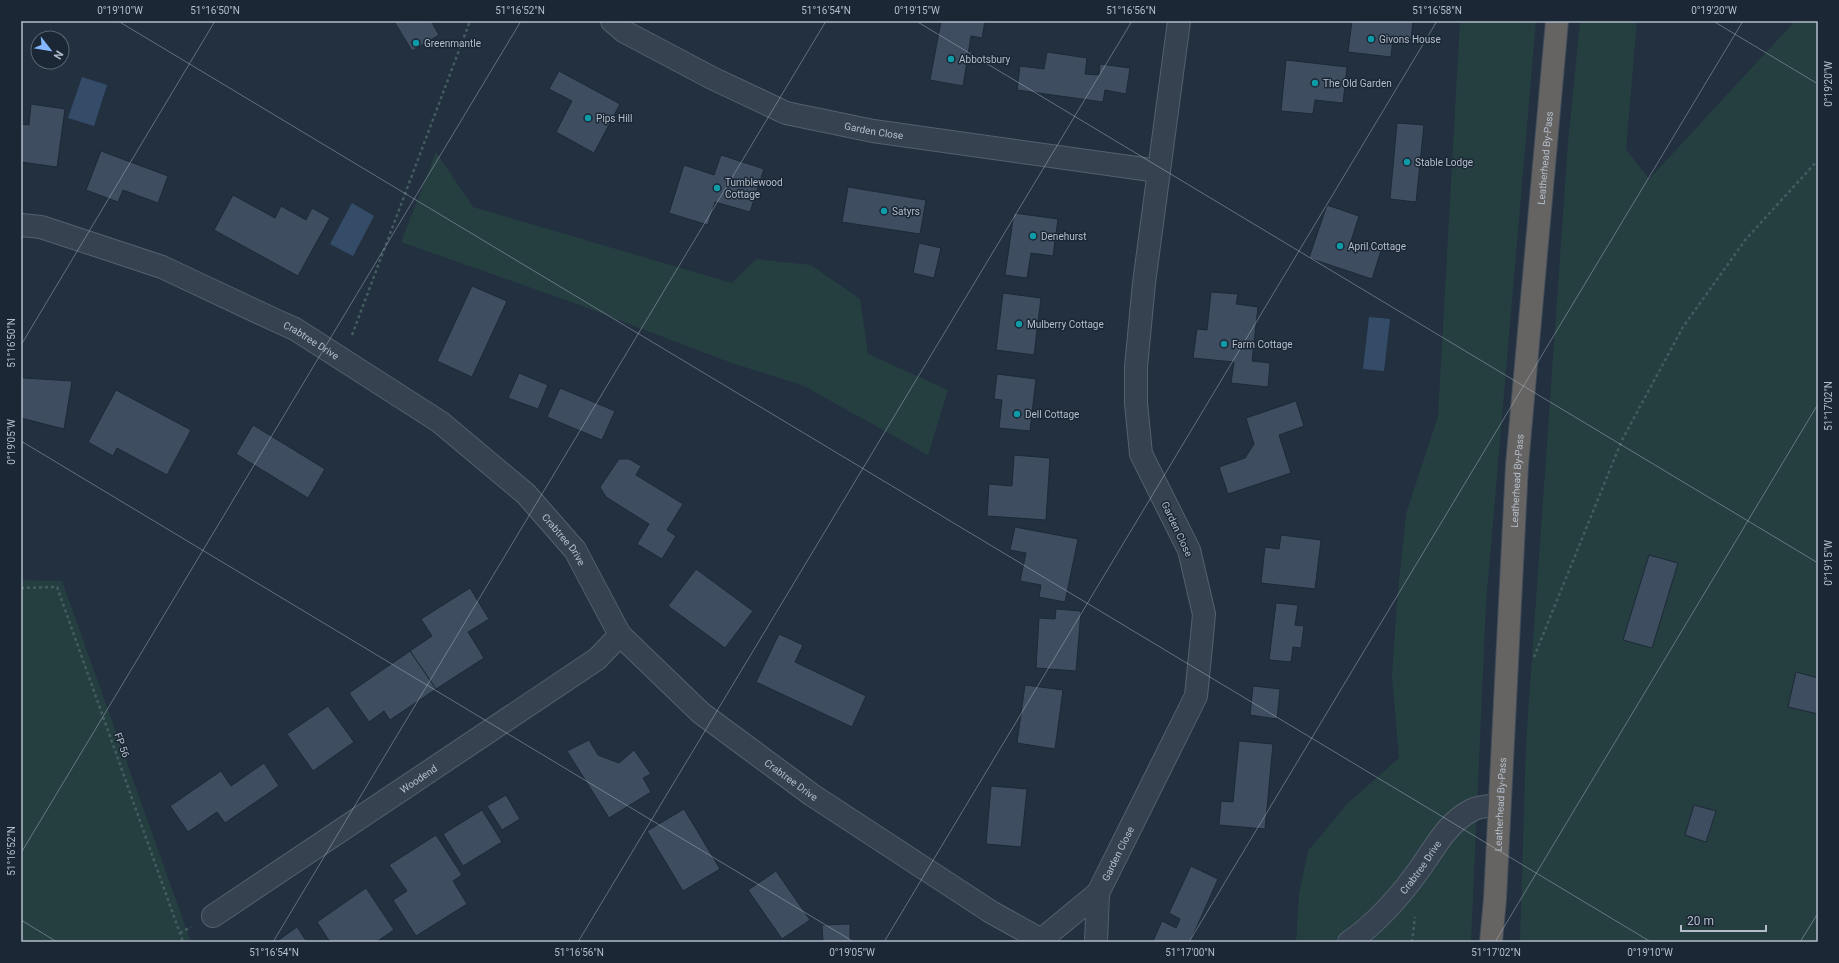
<svg xmlns="http://www.w3.org/2000/svg" width="1839" height="963" font-family="Roboto,sans-serif">
  <rect width="100%" height="100%" fill="#223040"/>
  <g fill="#253f41">
    <path d="M1460,21H1536L1486,604L1471,942H1296L1299,894L1308,851L1347,804L1399,758L1392,677L1397,601L1406,514L1438,416Z"/>
    <path d="M1580,21H1637L1626,149L1649,179L1795,21H1818V942H1520L1526,743L1568,143Z"/>
    <path d="M436,152L473,207L732,283L756,259L811,265L860,299L868,354L948,390L928,455L804,386L729,362L574,303L401,242Z"/>
    <path d="M21,580L62,581L191,942H21Z"/>
  </g>
  <g fill="#354c69">
    <path d="M82,77L107,85L94,126L68,118Z"/>
    <path d="M352,203L374,216L353,256L330,244Z"/>
    <path d="M1369,317L1390,319L1384,371L1363,369Z"/>
  </g>
  <g fill="#3e4e60" stroke="#1e2937">
    <path d="M394,21H431L439,35L412,51Z"/>
    <path d="M941,21H985L982,38L971,36L963,86L930,80Z"/>
    <path d="M1352,21H1413L1411,40L1393,38L1391,57L1348,52Z"/>
    <path d="M1047,52L1087,58L1085,74L1099,75L1100,64L1130,68L1126,94L1105,90L1103,102L1017,90L1020,66L1044,69Z"/>
    <path d="M1286,60L1347,67L1343,103L1315,100L1313,114L1281,111Z"/>
    <path d="M559,71L620,104L594,153L556,132L572,101L549,89Z"/>
    <path d="M31,104L65,109L57,167L21,162V124L29,125Z"/>
    <path d="M1397,123L1424,125L1416,202L1390,199Z"/>
    <path d="M101,151L168,176L158,203L123,190L118,202L86,190Z"/>
    <path d="M721,155L764,169L750,212L715,202L708,225L669,213L684,165L714,175Z"/>
    <path d="M848,187L926,200L920,234L842,222Z"/>
    <path d="M233,195L275,218L281,206L306,220L312,208L330,218L298,276L214,230Z"/>
    <path d="M1327,205L1359,216L1351,241L1381,251L1372,279L1309,258Z"/>
    <path d="M1014,213L1058,219L1053,256L1031,253L1027,278L1005,275Z"/>
    <path d="M919,243L941,248L934,278L913,273Z"/>
    <path d="M472,286L507,301L472,377L437,361Z"/>
    <path d="M1211,292L1238,294L1236,304L1258,307L1252,361L1270,363L1268,387L1231,383L1234,362L1193,358L1197,329L1207,330Z"/>
    <path d="M1003,293L1041,298L1034,355L996,350Z"/>
    <path d="M519,373L548,385L538,409L508,398Z"/>
    <path d="M997,374L1036,379L1030,431L999,428L1002,400L994,399Z"/>
    <path d="M21,376L24,378L72,381L64,429L21,418Z"/>
    <path d="M560,388L615,411L602,440L547,417Z"/>
    <path d="M116,390L191,430L167,475L117,448L113,456L88,442Z"/>
    <path d="M1296,401L1304,426L1279,435L1291,473L1228,494L1219,467L1245,458L1254,444L1246,418Z"/>
    <path d="M253,425L325,469L308,498L236,454Z"/>
    <path d="M1014,455L1050,458L1046,520L987,516L989,484L1012,486Z"/>
    <path d="M619,459H629L641,466L636,475L683,504L667,530L676,536L662,559L637,544L649,524L606,497L600,487Z"/>
    <path d="M1015,527L1078,539L1065,602L1039,597L1041,585L1020,581L1026,553L1010,550Z"/>
    <path d="M1281,535L1321,540L1315,589L1261,583L1265,547L1279,549Z"/>
    <path d="M1649,555L1678,563L1652,648L1623,640Z"/>
    <path d="M696,569L753,611L725,648L668,606Z"/>
    <path d="M470,588L489,619L468,632L484,658L436,689L410,651L432,636L421,619Z"/>
    <path d="M1276,603L1298,605L1295,625L1304,626L1301,648L1293,647L1291,662L1269,660Z"/>
    <path d="M1056,609L1081,611L1076,671L1036,668L1039,618L1055,619Z"/>
    <path d="M779,634L803,645L795,662L866,696L852,727L756,682Z"/>
    <path d="M410,651L436,689L390,720L384,711L369,722L349,693Z"/>
    <path d="M1796,672L1818,678V714L1788,707Z"/>
    <path d="M1025,685L1063,690L1055,749L1017,743Z"/>
    <path d="M1253,686L1280,689L1277,719L1250,715Z"/>
    <path d="M328,706L354,742L313,771L287,734Z"/>
    <path d="M589,740L598,755L619,763L634,750L651,774L643,778L651,792L609,818L567,751Z"/>
    <path d="M1239,741L1273,744L1265,829L1219,825L1221,801L1233,802Z"/>
    <path d="M264,763L279,786L225,823L217,812L188,832L170,806L221,771L231,786Z"/>
    <path d="M991,786L1027,789L1021,847L986,844Z"/>
    <path d="M506,795L520,819L502,830L487,806Z"/>
    <path d="M1694,805L1716,811L1706,842L1685,835Z"/>
    <path d="M684,809L720,869L683,891L647,831Z"/>
    <path d="M482,810L502,842L463,866L443,834Z"/>
    <path d="M436,835L462,875L453,881L467,904L416,936L393,900L407,891L389,865Z"/>
    <path d="M1191,866L1218,879L1190,942H1156L1153,941L1162,921L1176,928L1180,919L1169,913Z"/>
    <path d="M776,871L810,920L782,939L748,890Z"/>
    <path d="M366,888L394,930L376,942H330L317,922Z"/>
    <path d="M850,924V942H823L822,925Z"/>
    <path d="M297,927L307,942H276Z"/>
  </g>
  <g fill="none" stroke-linecap="round" stroke-linejoin="round">
    <g stroke="#55606e" stroke-width="24">
      <g id="minor">
        <path id="s1" d="M612,21L625,32L712,78L786,113L873,131L1158,171"/>
        <path id="s2" d="M21,225L41,227L162,267L277,321L295,329L440,422L526,494L575,550L620,635L701,713L812,795L991,912L1045,942"/>
        <path id="s3" d="M1098,893L1196,696L1202,636L1204,614L1189,550L1141,454L1136,403V367L1144,283L1179,21"/>
        <path id="s4" d="M213,916L597,659L620,635"/>
        <path d="M1041,940L1098,893L1096,942"/>
        <path id="s5" d="M1349,942C1375,925 1403,893 1421,867C1436,846 1447,823 1472,810C1479,806 1491,806 1499,805"/>
      </g>
    </g>
    <g stroke="#424d5b" stroke-width="24">
      <g id="trunk">
        <path id="s6" d="M1491,942L1495,899L1517,465L1557,21"/>
      </g>
    </g>
    <g stroke="#435c5e" stroke-width="2.5" stroke-dasharray="3 3" stroke-linecap="butt">
      <path d="M352,335L470,21"/>
      <path d="M21,588L57,587L183,942"/>
      <path d="M1534,657L1622,440L1683,327L1746,239L1818,160"/>
      <path d="M180,933L191,927"/>
      <path d="M1412,942L1415,917"/>
    </g>
    <use href="#minor" stroke="#374250" stroke-width="22"/>
    <use href="#trunk" stroke="#666462" stroke-width="22"/>
  </g>
  <path fill="none" stroke="#b3bdcb" stroke-width="1" stroke-opacity="0.45" d="M118,21L1651,942M916,21L1818,563M1713,21L1818,84M21,345L215,21M21,441L854,942M21,853L521,21M21,920L57,942M273,942L826,21M578,942L1132,21M884,942L1437,21M1189,942L1743,21M1495,942L1818,404M1800,942L1818,913"/>
  <g fill="#0f9aa8" stroke="#1c2735" stroke-width="1.5">
    <circle cx="1371" cy="39" r="4"/>
    <circle cx="416" cy="43" r="4"/>
    <circle cx="951" cy="59" r="4"/>
    <circle cx="1315" cy="83" r="4"/>
    <circle cx="588" cy="118" r="4"/>
    <circle cx="1407" cy="162" r="4"/>
    <circle cx="717" cy="188" r="4"/>
    <circle cx="884" cy="211" r="4"/>
    <circle cx="1033" cy="236" r="4"/>
    <circle cx="1340" cy="246" r="4"/>
    <circle cx="1019" cy="324" r="4"/>
    <circle cx="1224" cy="344" r="4"/>
    <circle cx="1017" cy="414" r="4"/>
  </g>
  <g text-anchor="middle" dominant-baseline="central" stroke-width="3" stroke-linejoin="round" paint-order="stroke">
    <g font-size="10" fill="#b3bdcb" stroke="#1c2735" text-anchor="start">
      <text x="1379" y="39">Givons House</text>
      <text x="424" y="43">Greenmantle</text>
      <text x="959" y="59">Abbotsbury</text>
      <text x="1323" y="83">The Old Garden</text>
      <text x="596" y="118">Pips Hill</text>
      <text x="1415" y="162">Stable Lodge</text>
      <text x="725" y="182">Tumblewood<tspan x="725" dy="12">Cottage</tspan></text>
      <text x="892" y="211">Satyrs</text>
      <text x="1041" y="236">Denehurst</text>
      <text x="1348" y="246">April Cottage</text>
      <text x="1027" y="324">Mulberry Cottage</text>
      <text x="1232" y="344">Farm Cottage</text>
      <text x="1025" y="414">Dell Cottage</text>
    </g>
    <g font-size="10" fill="#b3bdcb" stroke="#1c2735">
      <text stroke="none"><textPath href="#s1" startOffset="287">Garden Close</textPath></text>
      <text stroke="none"><textPath href="#s6" startOffset="786">Leatherhead By-Pass</textPath></text>
      <text stroke="none"><textPath href="#s2" startOffset="314">Crabtree Drive</textPath></text>
      <text stroke="none"><textPath href="#s6" startOffset="462">Leatherhead By-Pass</textPath></text>
      <text transform="translate(1177 529) rotate(65)">Garden Close</text>
      <text stroke="none"><textPath href="#s2" startOffset="638">Crabtree Drive</textPath></text>
      <text transform="translate(122 745) rotate(70)">FP 56</text>
      <text stroke="none"><textPath href="#s4" startOffset="247">Woodend</textPath></text>
      <text stroke="none"><textPath href="#s2" startOffset="974">Crabtree Drive</textPath></text>
      <text stroke="none"><textPath href="#s6" startOffset="138">Leatherhead By-Pass</textPath></text>
      <text stroke="none"><textPath href="#s3" startOffset="44">Garden Close</textPath></text>
      <text stroke="none"><textPath href="#s5" startOffset="104">Crabtree Drive</textPath></text>
    </g>
  </g>
  <rect width="1839" height="963" fill="none" stroke="#1c2735" stroke-width="44"/>
  <g transform="translate(50 50) rotate(121)"><circle r="19" fill="#1c2735" stroke="#586371"/>
  <path d="M0-3L7 15L0 10L-7 15Z" fill="#84b7ff"/>
  <text y="-6" font-size="11" font-weight="bold" text-anchor="middle" fill="#b3bdcb">N</text>
  </g>
  <path d="M1681 925v6h85v-6" fill="none" stroke="#b3bdcb" stroke-width="2"/>
  <text x="1687" y="925" font-size="12" fill="#b3bdcb" stroke="#1c2735" stroke-width="3" paint-order="stroke">20 m</text>
  <rect x="22" y="22" width="1795" height="919" fill="none" stroke="#b3bdcb" stroke-width="1.5"/>
  <g font-size="10" text-anchor="middle" fill="#b3bdcb">
    <text x="120" y="14">0°19'10"W</text>
    <text x="215" y="14">51°16'50"N</text>
    <text x="520" y="14">51°16'52"N</text>
    <text x="826" y="14">51°16'54"N</text>
    <text x="917" y="14">0°19'15"W</text>
    <text x="1131" y="14">51°16'56"N</text>
    <text x="1437" y="14">51°16'58"N</text>
    <text x="1714" y="14">0°19'20"W</text>
    <text transform="translate(1828 84) rotate(-90)" y="4">0°19'20"W</text>
    <text transform="translate(11 343) rotate(-90)" y="4">51°16'50"N</text>
    <text transform="translate(1828 406) rotate(-90)" y="4">51°17'02"N</text>
    <text transform="translate(11 442) rotate(-90)" y="4">0°19'05"W</text>
    <text transform="translate(1828 563) rotate(-90)" y="4">0°19'15"W</text>
    <text transform="translate(11 851) rotate(-90)" y="4">51°16'52"N</text>
    <text x="274" y="956">51°16'54"N</text>
    <text x="579" y="956">51°16'56"N</text>
    <text x="852" y="956">0°19'05"W</text>
    <text x="1190" y="956">51°17'00"N</text>
    <text x="1496" y="956">51°17'02"N</text>
    <text x="1650" y="956">0°19'10"W</text>
  </g>
</svg>
